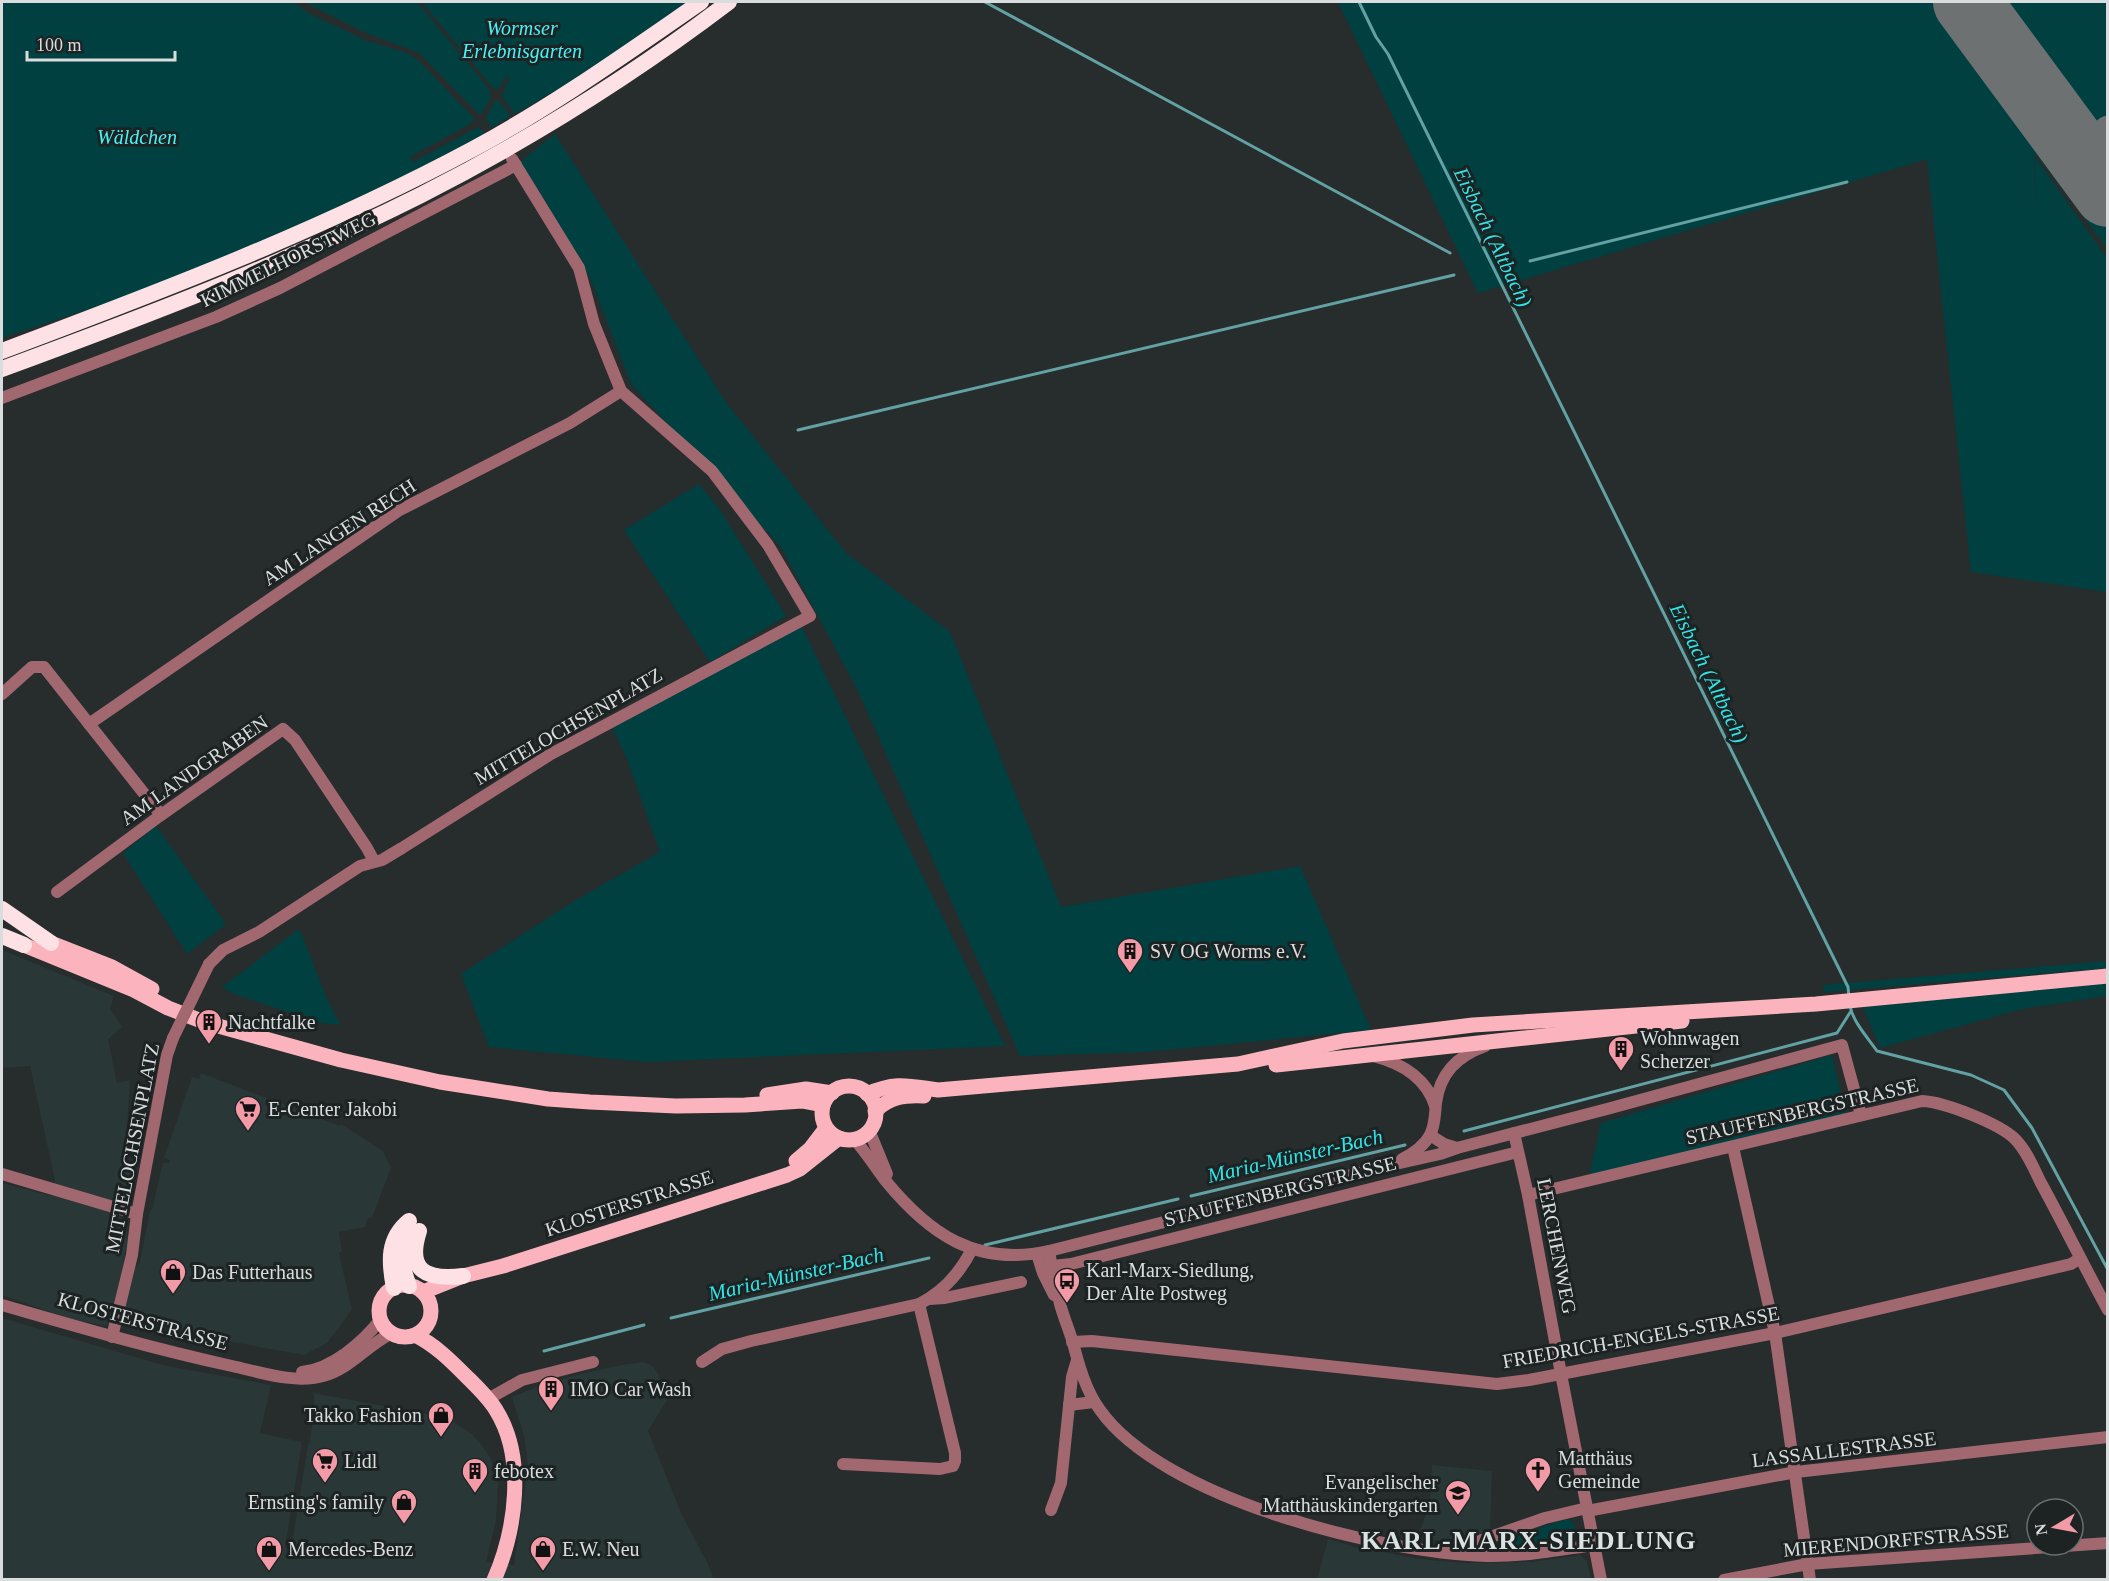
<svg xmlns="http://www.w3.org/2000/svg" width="2109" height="1581" font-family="Georgia,serif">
  <rect width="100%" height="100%" fill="#272c2c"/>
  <g fill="#293737">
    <path d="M2,950L114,996L110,1009L122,1027L108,1039L117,1083L130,1080L125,1160L133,1164L130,1192L127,1200L121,1204L119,1221L127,1232L128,1239L111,1322L105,1326L70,1319L2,1295V1183L52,1196L55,1180L30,1066L2,1068Z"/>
    <path d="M201,1073L340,1126L341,1124L383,1151L391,1168L372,1218H368L365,1227L339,1232L342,1252L339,1253L352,1310L327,1343L304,1355L123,1322L132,1269L140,1262L150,1210H152L163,1162L169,1163L170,1160L164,1158L192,1077L199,1079Z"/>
    <path d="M2,1318L163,1365L271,1385L260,1433L302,1442L285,1548L291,1549L308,1444H309L314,1413V1393L437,1416L449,1419L472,1434L481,1444L491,1459L498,1484L496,1521L486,1562L514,1565L528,1466L524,1436L512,1397L539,1386L576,1375L622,1365L643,1362L650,1364L655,1369L660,1378L667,1400L648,1431L682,1515L708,1564L714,1579H2Z"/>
    <path d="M1432,1465L1492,1471L1490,1531L1452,1540H1417L1430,1501Z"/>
    <path d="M1328,1539L1355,1547L1420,1559L1465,1563L1532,1562L1580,1555L1587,1561L1591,1579H1317Z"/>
  </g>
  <g fill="#004041">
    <path d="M2,2H294L308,13L367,41L404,52L417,59L471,115L474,118L473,122L410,157L413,162L478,127L486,134L401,178L226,258L101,305L2,338Z"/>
    <path d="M304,2H417L489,89L491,98L481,114H479L419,53L364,32Z"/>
    <path d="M422,2H690L598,66L515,114L502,96L510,77L506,76L499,89L492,87Z"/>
    <path d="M1338,2H2107V248L1975,74L2034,152L2036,220L2035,157L2107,258V592L1971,572L1927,159L1478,293Z"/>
    <path d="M495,101H499L511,116L491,128L486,118Z"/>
    <path d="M555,134L725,401L846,553L950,632L1061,907L1300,866L1371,1030L1145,1052L1020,1056L858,691L781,547L631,384L591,280L565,235L516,165Z"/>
    <path d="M699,484L720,510L786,616L710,662L624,530Z"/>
    <path d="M801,625L1005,1046L647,1062L489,1047L461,974L576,900L660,852L626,757L611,725Z"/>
    <path d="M156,826L226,924L187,954L123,853Z"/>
    <path d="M299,929C314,961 322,995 341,1025L321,1023L234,994L222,987Z"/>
    <path d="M2107,961V968L1824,992L1823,985Z"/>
    <path d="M2107,983V996L2022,1009L1880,1048L1863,1007Z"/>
    <path d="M1832,1055L1846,1115L1589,1177L1601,1123Z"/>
    <path d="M1563,1520H1570L1576,1527V1536L1570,1542L1505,1550H1500L1497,1546L1498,1542Z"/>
  </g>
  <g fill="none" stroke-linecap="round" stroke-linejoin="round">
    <g stroke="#62a2a4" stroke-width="3">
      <path d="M985,2L1450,253"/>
      <path d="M1359,2L1376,37L1388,54L1848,987L1849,997"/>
      <path d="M1530,261L1847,182"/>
      <path d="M798,430L1454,275"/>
      <path d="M1850,1006C1853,1022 1868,1038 1877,1051L1971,1075L2004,1090L2032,1128L2108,1270"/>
      <path d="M1464,1131L1837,1033L1851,1011"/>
      <path d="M1191,1196L1405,1145"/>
      <path d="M985,1245L1178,1199"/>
      <path d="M671,1318L929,1258"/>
      <path d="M544,1351L644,1325"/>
    </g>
    <path stroke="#6d7171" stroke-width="27" d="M2078,152L2108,129"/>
    <path stroke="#6d7171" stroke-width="68" d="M1967,2L2108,193"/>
    <g stroke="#a16870" stroke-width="12">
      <path d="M2,398L216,317L280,288L516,165"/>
      <path d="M2,694L32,667H44L161,815"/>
      <path d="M89,724L398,511L570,423L621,391"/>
      <path d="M57,892L161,815L283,729L295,740L367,848L374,861"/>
      <path d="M209,964L223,950L259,932L360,866L382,860L402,848L551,754L810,616L768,545L712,471L621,391L594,324L579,268L512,159"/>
      <path d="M1373,1056C1401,1063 1426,1077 1435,1106"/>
      <path d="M869,1130L887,1174"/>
      <path d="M1514,1133L1528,1195L1561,1374L1601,1580"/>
      <path d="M1430,1135L1444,1144L1457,1148"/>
      <path d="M854,1139C866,1152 875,1167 885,1180C929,1234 976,1267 1049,1251L1391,1165L1440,1154L1457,1148L1607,1109L1842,1045L1861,1115"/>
      <path d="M1733,1147L1775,1333L1810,1580"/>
      <path d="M1402,1159C1412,1154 1424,1146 1430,1135C1435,1126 1435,1113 1436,1103C1440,1073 1457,1056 1485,1046"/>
      <path d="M2,1174L137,1214"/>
      <path d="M1528,1195L1922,1101C1945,1102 2000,1124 2015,1139C2027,1151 2034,1169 2041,1183C2064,1225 2085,1268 2108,1310"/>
      <path d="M1049,1251C1052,1269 1056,1287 1060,1304C1064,1318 1069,1330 1073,1343C1079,1366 1086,1391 1100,1410C1163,1499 1381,1553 1486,1556C1522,1557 1558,1550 1594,1545"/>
      <path d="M1037,1254L1043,1273L1054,1295"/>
      <path d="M1052,1266L1071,1264L1518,1152"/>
      <path d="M929,1299L945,1298L1021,1282"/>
      <path d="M2,1305C78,1327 154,1349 232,1366C260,1372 294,1384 323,1376C350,1369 367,1345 392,1333"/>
      <path d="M112,1337L132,1255L137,1214L167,1055L173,1038"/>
      <path d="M1072,1342L1092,1341L1497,1384L1529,1380L1775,1333L2071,1264L2079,1259"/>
      <path d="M702,1362L722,1349L751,1341L919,1304C943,1292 960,1273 972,1249"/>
      <path d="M302,1372C332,1369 363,1342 381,1319"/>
      <path d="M488,1399L522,1380L593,1362"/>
      <path d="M1069,1405L1094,1402"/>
      <path d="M843,1464L940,1469L953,1466L955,1461V1453L919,1304"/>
      <path d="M1051,1510L1061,1483L1072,1377L1077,1360"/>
      <path d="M1587,1511L1796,1472L2108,1437"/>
      <path d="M1453,1550L1545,1518L1587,1508"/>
      <path d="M1724,1580L1808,1564L2108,1543"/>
    </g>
    <g stroke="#fbb4bd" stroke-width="15">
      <path d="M51,943L112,967L152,989"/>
      <path d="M24,945L134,990L168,1008L204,1022L341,1060L440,1082L548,1099L590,1102L676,1106L745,1105L802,1101L823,1105"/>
      <path d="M1276,1065L1682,1021"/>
      <circle cx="849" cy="1113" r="27"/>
      <path d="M867,1094C896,1081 909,1086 938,1090L1238,1064L1343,1041L1473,1025L1816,1004L2108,976"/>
      <path d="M767,1095L806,1089L832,1093"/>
      <path d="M875,1111C890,1097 904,1095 924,1096"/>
      <path d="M796,1161L810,1149L826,1128"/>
      <circle cx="405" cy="1311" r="26"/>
      <path d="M423,1292L463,1276L503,1266L787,1175L800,1169L839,1138"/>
      <path d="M415,1335C435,1345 450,1360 465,1375C476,1386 488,1397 496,1410C526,1458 516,1530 494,1580"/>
    </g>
    <g stroke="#fee1e4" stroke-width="16">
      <path d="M2,351C162,291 322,230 473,149C553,106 627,53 701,2"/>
      <path d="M2,369C143,317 286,263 421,195C529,140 633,75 729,2"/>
      <path d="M2,909L51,943"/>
      <path d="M2,936L24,945"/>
      <path d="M419,1231C406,1272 427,1280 463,1276"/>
      <path d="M409,1286C401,1266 398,1247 416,1232"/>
      <path d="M394,1288C389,1262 387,1239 409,1221"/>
    </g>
    <path stroke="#a16870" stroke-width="12" d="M173,1038L209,964"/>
  </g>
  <defs>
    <g id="building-pin" transform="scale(1.35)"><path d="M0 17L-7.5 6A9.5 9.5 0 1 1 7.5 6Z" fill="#f39aa7" stroke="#1d2323"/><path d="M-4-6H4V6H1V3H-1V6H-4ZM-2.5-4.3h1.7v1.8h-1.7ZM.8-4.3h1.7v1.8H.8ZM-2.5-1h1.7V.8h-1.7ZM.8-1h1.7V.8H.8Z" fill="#111"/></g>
    <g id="supermarket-pin" transform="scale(1.35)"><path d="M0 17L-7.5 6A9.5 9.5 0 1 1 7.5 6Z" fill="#f39aa7" stroke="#1d2323"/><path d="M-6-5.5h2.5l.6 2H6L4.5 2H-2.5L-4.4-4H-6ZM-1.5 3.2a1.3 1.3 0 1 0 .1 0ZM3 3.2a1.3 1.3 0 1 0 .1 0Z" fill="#111"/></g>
    <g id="shop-pin" transform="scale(1.35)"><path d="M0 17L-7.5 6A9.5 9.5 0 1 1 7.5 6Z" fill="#f39aa7" stroke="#1d2323"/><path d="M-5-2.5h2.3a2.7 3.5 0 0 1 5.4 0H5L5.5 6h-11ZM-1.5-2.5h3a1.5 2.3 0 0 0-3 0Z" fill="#111"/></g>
    <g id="bus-pin" transform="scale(1.35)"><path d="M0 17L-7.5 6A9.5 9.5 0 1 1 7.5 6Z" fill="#f39aa7" stroke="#1d2323"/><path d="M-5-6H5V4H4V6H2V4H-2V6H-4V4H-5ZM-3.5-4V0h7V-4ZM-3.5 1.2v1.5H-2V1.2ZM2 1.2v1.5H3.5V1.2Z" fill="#111"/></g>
    <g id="church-pin" transform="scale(1.35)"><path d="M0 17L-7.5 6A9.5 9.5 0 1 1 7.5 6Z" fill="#f39aa7" stroke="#1d2323"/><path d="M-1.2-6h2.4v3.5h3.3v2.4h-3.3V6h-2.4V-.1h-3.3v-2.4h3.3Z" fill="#111"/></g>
    <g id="school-pin" transform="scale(1.35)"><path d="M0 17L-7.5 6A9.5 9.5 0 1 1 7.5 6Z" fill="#f39aa7" stroke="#1d2323"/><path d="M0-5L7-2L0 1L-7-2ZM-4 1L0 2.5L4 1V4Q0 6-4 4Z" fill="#111"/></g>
  </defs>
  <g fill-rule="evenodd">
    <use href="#building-pin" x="1130" y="951"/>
    <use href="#building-pin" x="209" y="1022"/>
    <use href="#building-pin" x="1621" y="1049"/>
    <use href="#supermarket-pin" x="248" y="1109"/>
    <use href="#shop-pin" x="173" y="1272"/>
    <use href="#bus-pin" x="1067" y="1281"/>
    <use href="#building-pin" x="551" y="1389"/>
    <use href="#shop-pin" x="441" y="1415"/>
    <use href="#supermarket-pin" x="325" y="1461"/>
    <use href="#church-pin" x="1538" y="1470"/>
    <use href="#building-pin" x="475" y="1471"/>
    <use href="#school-pin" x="1458" y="1493"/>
    <use href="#shop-pin" x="404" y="1502"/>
    <use href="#shop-pin" x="269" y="1549"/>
    <use href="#shop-pin" x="543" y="1549"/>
  </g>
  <g text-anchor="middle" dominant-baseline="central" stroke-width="6" stroke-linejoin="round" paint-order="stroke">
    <g font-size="20" font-style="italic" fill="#49f2f6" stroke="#1d2323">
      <text x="522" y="28">Wormser<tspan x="522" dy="23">Erlebnisgarten</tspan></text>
      <text x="137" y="137">Wäldchen</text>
    </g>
    <g font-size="20" fill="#dadddd" stroke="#1d2323">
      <text transform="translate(288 259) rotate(-26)">KIMMELHORSTWEG</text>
      <text transform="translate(339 532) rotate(-33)">AM LANGEN RECH</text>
      <text transform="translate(568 726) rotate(-30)">MITTELOCHSENPLATZ</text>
      <text transform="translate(194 770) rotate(-35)">AM LANDGRABEN</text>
      <text transform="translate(1802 1111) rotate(-13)">STAUFFENBERGSTRASSE</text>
      <text transform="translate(132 1148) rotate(-79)">MITTELOCHSENPLATZ</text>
      <text transform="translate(1280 1191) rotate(-14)">STAUFFENBERGSTRASSE</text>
      <text transform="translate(629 1203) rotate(-18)">KLOSTERSTRASSE</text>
      <text transform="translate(1557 1246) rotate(79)">LERCHENWEG</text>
      <text transform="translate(143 1321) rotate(15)">KLOSTERSTRASSE</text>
      <text transform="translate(1641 1337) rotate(-10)">FRIEDRICH-ENGELS-STRASSE</text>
      <text transform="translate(1844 1449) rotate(-7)">LASSALLESTRASSE</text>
      <text transform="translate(1896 1540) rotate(-5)">MIERENDORFFSTRASSE</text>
    </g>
    <g font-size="20" fill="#dadddd" stroke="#1d2323" text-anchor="start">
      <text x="1150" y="951">SV OG Worms e.V.</text>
      <text x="228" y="1022">Nachtfalke</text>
      <text x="1640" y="1038">Wohnwagen<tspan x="1640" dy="23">Scherzer</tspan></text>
      <text x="268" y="1109">E-Center Jakobi</text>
      <text x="1086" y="1270">Karl-Marx-Siedlung,<tspan x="1086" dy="23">Der Alte Postweg</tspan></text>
      <text x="192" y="1272">Das Futterhaus</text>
      <text x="570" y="1389">IMO Car Wash</text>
      <text x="422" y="1415" text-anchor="end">Takko Fashion</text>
      <text x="1558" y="1458">Matthäus<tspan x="1558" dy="23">Gemeinde</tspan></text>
      <text x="344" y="1461">Lidl</text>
      <text x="494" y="1471">febotex</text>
      <text x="1438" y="1482" text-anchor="end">Evangelischer<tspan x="1438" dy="23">Matthäuskindergarten</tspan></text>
      <text x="384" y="1502" text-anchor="end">Ernsting's family</text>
      <text x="288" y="1549">Mercedes-Benz</text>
      <text x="562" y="1549">E.W. Neu</text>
    </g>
    <g font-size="21" font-style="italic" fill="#32e3e7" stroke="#1d2323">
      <text transform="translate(1493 237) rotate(64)">Eisbach (Altbach)</text>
      <text transform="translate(1709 673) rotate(64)">Eisbach (Altbach)</text>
      <text transform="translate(1295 1156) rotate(-13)">Maria-Münster-Bach</text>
      <text transform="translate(796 1274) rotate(-13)">Maria-Münster-Bach</text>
    </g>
    <g font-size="26" font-weight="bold" letter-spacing="1.5" fill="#dbe2e2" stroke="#1d2323">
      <text x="1529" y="1540">KARL-MARX-SIEDLUNG</text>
    </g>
  </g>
  <rect width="2109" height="1581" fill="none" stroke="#dadddd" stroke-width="6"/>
  <g transform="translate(2055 1527) rotate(260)"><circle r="28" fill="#1d2323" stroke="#696d6d" stroke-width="1.5"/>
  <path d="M0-4.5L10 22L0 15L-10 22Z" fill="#f39aa7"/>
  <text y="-9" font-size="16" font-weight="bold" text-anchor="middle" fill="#dadddd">N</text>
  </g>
  <path d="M27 51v9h148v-9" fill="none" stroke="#dadddd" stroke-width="3"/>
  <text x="36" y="51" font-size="18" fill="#dadddd" stroke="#1d2323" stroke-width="4.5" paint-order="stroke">100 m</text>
</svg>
